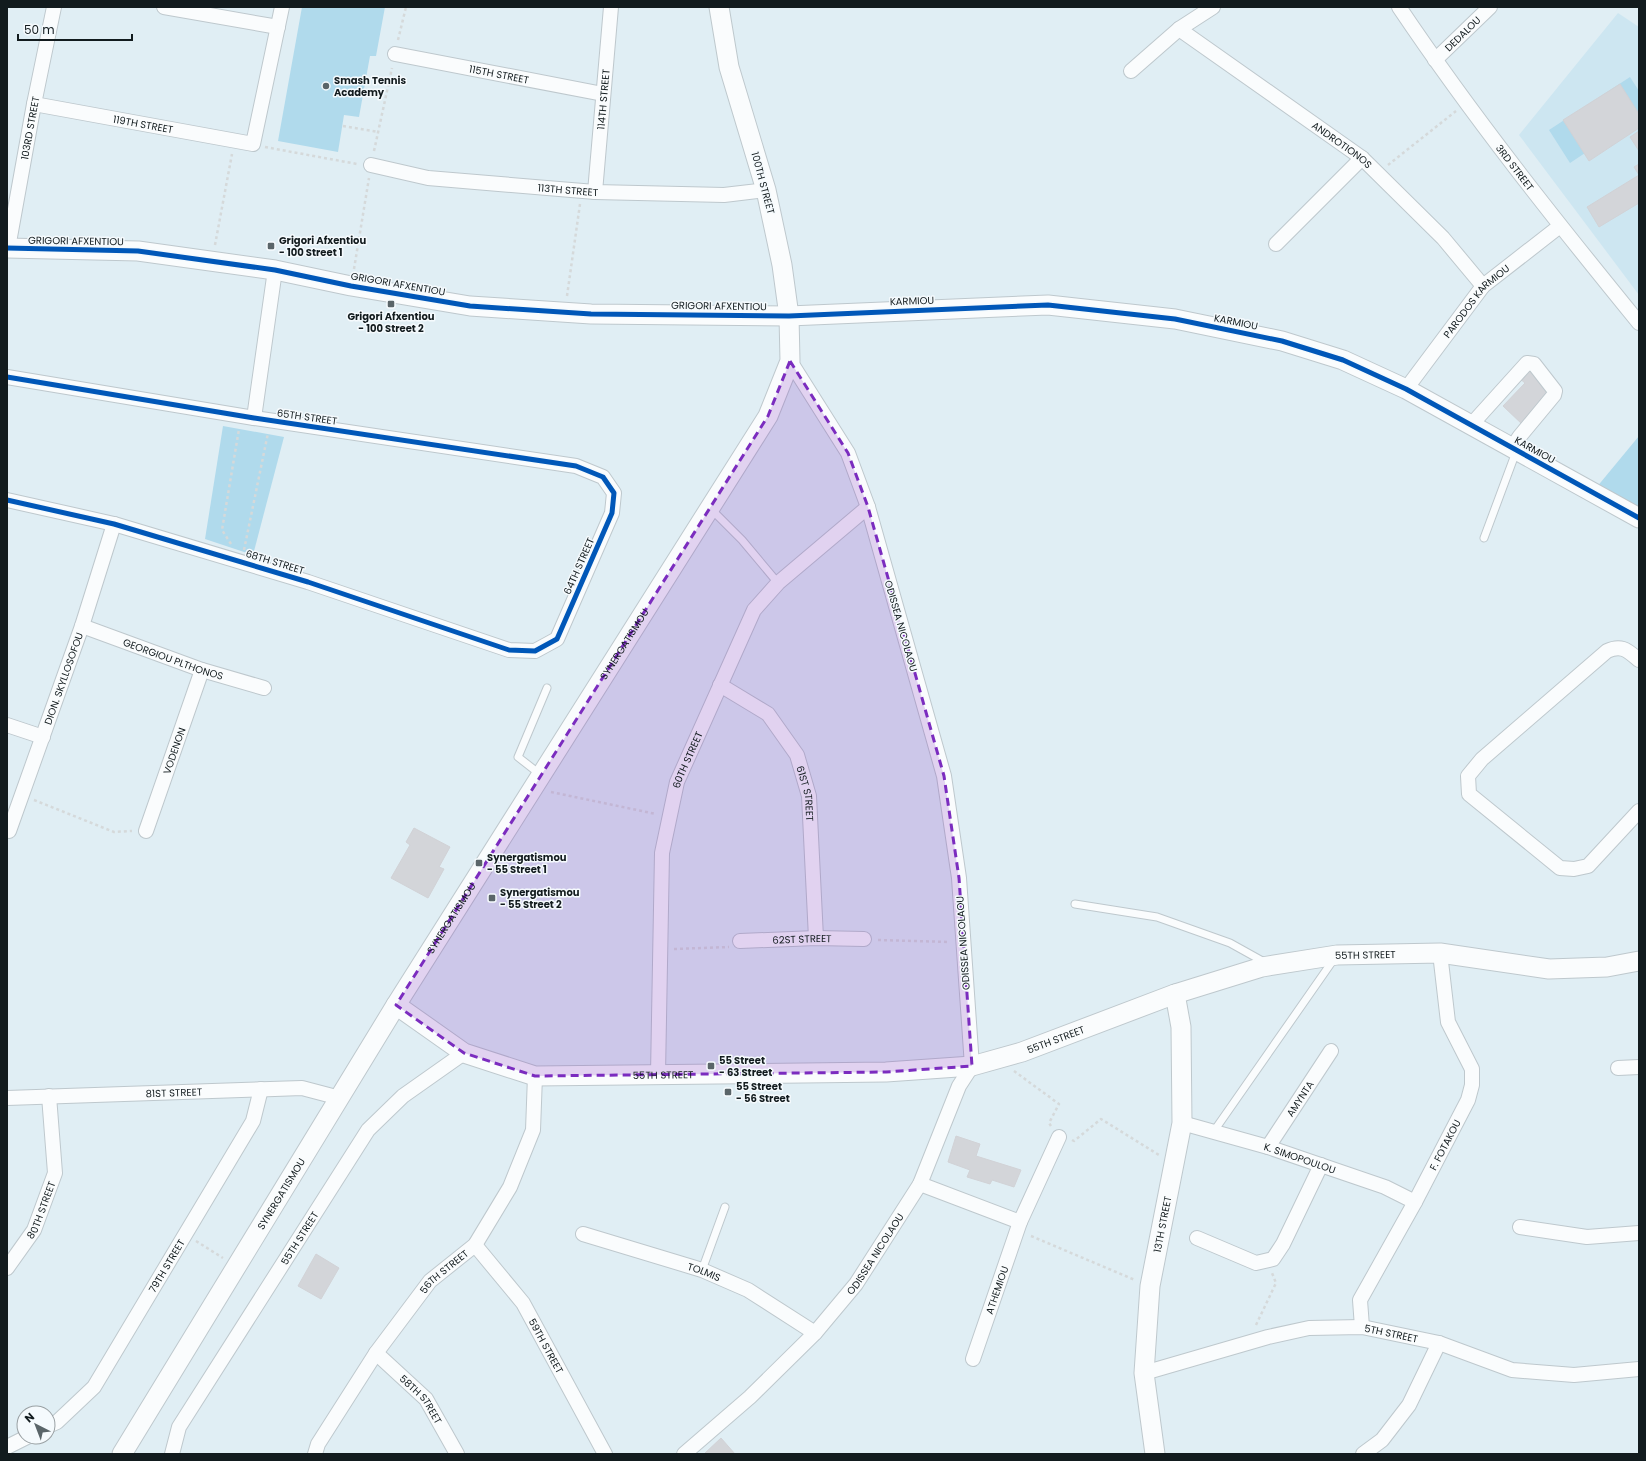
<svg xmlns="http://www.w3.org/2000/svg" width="1646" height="1461" font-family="Poppins,sans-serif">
  <rect width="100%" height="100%" fill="#e0eef4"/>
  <path fill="#cde6f1" d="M1618,13L1639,27V295L1519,135Z"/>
  <g fill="#b0daec">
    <path d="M302,7H385L376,56H370L359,117L344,115L338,152L278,141Z"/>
    <path d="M1630,77L1639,91V117L1570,163L1549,130Z"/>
    <path d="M223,426L284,437L253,555L205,539Z"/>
    <path d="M1639,436V511L1596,488Z"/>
  </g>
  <g fill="#d3d5d9" stroke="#d1d2d6">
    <path d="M1620,84L1639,114V128L1589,161L1563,120Z"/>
    <path d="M1639,131V151L1630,137Z"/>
    <path d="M1639,164V203L1599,227L1587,207L1639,175L1634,167Z"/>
    <path d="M1527,369L1553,393L1523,425L1503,406L1525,383L1519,378Z"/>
    <path d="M414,828L450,847L439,867L444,869L428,898L391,878L410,845L406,842Z"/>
    <path d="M956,1136L980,1144L976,1156L1021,1170L1014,1187L992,1180L990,1184L967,1177L970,1170L948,1162Z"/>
    <path d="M316,1254L339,1268L321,1299L298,1286Z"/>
    <path d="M721,1438L735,1454H704Z"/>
  </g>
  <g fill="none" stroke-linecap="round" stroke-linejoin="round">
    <g stroke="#bec8cd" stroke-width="9">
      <g id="lane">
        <path d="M711,509L742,540L778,583"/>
        <path d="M1484,538L1516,452"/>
        <path d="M541,775L518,757L547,688"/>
        <path d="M1075,904L1157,917L1230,943L1266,963"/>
        <path d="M1214,1131L1334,959"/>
        <path d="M702,1270L725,1207"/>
      </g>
    </g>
    <g stroke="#bec8cd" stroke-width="16">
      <g id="street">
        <path d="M164,7L278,27"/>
        <path id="s1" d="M1399,7C1473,117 1555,220 1639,323"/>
        <path id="s2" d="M1179,29L1362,158L1443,238L1483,286"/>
        <path id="s3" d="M395,54L603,94"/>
        <path id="s4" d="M1435,60L1490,7"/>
        <path d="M1131,71L1179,29L1213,7"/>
        <path id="s5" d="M34,104L253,144L282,7"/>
        <path id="s6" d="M371,165L428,178L595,192L724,195L766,190"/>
        <path id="s7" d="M595,192L611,7"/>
        <path d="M1276,244L1362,158"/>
        <path id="s8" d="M8,248L34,104L54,7"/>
        <path d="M7,377L254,418L576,466L603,477L614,493L612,513L557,639L535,651L509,650L308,582L114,524L7,500"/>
        <path id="s9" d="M1406,389L1483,286L1560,226"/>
        <path d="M254,418L275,270"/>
        <path d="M1471,425L1527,363L1534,364L1555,391L1554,395L1520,436L1512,448"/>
        <path id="s10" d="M82,626L202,670L264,688"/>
        <path d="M1639,660C1628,651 1622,644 1607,651L1482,759L1468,776L1469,794L1560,868L1574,869L1588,866L1639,811"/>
        <path id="s11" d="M720,685L768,714L797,755L809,796L816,938"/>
        <path d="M7,725L43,737"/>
        <path id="s12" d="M9,831L82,626L114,524"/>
        <path id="s13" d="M146,831L202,670"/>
        <path id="s14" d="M740,941L816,938L864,939"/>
        <path d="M1618,1068L1639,1067"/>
        <path id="s15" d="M658,1074L662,853L677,782L754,610L778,583L868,507"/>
        <path id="s16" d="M7,1098L302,1088L340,1098"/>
        <path id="s17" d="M1182,1123L1268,1147L1385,1187L1415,1202"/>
        <path id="s18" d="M1268,1147L1331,1051"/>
        <path d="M920,1184L1020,1222"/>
        <path d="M1520,1227L1587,1237L1639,1233"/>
        <path id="s19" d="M583,1234L702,1270L748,1290L815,1333"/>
        <path d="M1197,1238L1256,1263L1273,1259L1283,1244L1321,1165"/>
        <path id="s20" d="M475,1245L523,1303L605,1454"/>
        <path id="s21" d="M7,1268L34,1230L55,1173L49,1096"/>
        <path id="s22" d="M1362,1327L1360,1300L1415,1202L1468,1100L1472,1085V1069L1448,1022L1440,953"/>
        <path id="s23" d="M376,1353L426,1399L457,1454"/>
        <path id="s24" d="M973,1359L1020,1222L1059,1137"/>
        <path id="s25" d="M1144,1373L1268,1337L1309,1328L1362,1327L1439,1343L1512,1370L1574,1375L1639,1369"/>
        <path id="s26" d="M48,1426L57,1422L94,1387L253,1121L261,1089"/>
        <path d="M7,1447L27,1437"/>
        <path id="s27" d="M172,1454L179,1427L368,1130L403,1096L464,1053"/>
        <path id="s28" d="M315,1454L318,1444L376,1353L430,1281L475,1245L510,1187L533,1130L535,1076"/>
        <path id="s29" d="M684,1454L750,1397L815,1333L856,1284L920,1184L959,1086L972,1066L959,878L944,776L868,507L848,453L790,361"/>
        <path d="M1363,1454L1382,1440L1409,1405L1439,1343"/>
      </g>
    </g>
    <g stroke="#bec8cd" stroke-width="21">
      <g id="secondary">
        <path d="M7,248L138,251L275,270L351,286L470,306L591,314L789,316L1048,305L1175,319L1282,341L1343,360L1406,389L1639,518"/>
        <path id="s30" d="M396,1005L464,1053L535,1076L886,1072L972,1066L1022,1052L1175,994L1262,967L1337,955L1440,953L1549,969L1607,967L1639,961"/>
        <path id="s31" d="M122,1454L396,1005L768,416L790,361L789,316L782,265L766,190L729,67L719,7"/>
        <path id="s32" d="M1155,1454L1144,1373L1150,1286L1182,1123L1181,1027L1175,994"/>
      </g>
    </g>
    <g stroke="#d5d9da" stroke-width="2.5" stroke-dasharray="3 3" stroke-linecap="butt">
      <path d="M398,40L406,7"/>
      <path d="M343,126L378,132"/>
      <path d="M265,147L357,164"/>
      <path d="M374,151L392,68"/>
      <path d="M1388,165L1456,111"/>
      <path d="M215,245L232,154"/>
      <path d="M354,269L369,178"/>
      <path d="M567,296L580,204"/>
      <path d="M231,544L222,530L239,429"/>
      <path d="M244,550L268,433"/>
      <path d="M551,792L656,814"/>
      <path d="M34,800L114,832L132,831"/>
      <path d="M878,940L949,942"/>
      <path d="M674,949L729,947"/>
      <path d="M1014,1071L1059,1104L1049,1123L1051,1126"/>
      <path d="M1072,1140L1074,1141L1101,1119L1159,1155"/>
      <path d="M1031,1236L1135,1280"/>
      <path d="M196,1241L223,1258"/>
      <path d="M1256,1325L1276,1283L1272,1273"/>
    </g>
    <use href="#lane" stroke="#fafcfd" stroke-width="7"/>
    <use href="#street" stroke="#fafcfd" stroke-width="14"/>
    <use href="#secondary" stroke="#fafcfd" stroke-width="19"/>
    <g stroke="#f5fafd" stroke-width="8">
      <g id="cycleway">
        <path d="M7,248L138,251L275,270L351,286L470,306L591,314L789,316L1048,305L1175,319L1282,341L1343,360L1406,389L1639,518"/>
        <path d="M7,377L254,418L576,466L603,477L614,493L612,513L557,639L535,651L509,650L308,582L114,524L7,500"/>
      </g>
    </g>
    <use href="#cycleway" stroke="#0057b8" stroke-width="5"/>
  </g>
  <path fill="#7b2cbf" fill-opacity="0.2" stroke="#7b2cbf" stroke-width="3" stroke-dasharray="8 5" stroke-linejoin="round" d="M790,361L848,453L868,507L944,776L959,878L972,1066L886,1072L535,1076L464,1053L396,1005L768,416Z"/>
  <g fill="#5a6569" stroke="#f5fafd" stroke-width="1.5">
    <circle cx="326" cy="86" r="4"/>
    <rect x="267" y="242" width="8" height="8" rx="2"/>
    <rect x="387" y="300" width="8" height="8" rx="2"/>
    <rect x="475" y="859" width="8" height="8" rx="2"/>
    <rect x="488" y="894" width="8" height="8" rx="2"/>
    <rect x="707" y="1062" width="8" height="8" rx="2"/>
    <rect x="724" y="1088" width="8" height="8" rx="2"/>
  </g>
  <g text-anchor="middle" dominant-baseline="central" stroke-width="3" stroke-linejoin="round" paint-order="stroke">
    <g font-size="10" fill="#121b1e" stroke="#f5fafd">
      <text stroke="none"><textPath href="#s4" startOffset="38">DEDALOU</textPath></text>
      <text stroke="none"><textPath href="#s3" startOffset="106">115TH STREET</textPath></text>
      <text stroke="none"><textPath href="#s7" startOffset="93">114TH STREET</textPath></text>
      <text stroke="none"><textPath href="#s5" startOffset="111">119TH STREET</textPath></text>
      <text stroke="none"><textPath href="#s8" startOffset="122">103RD STREET</textPath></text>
      <text stroke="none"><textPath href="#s2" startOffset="200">ANDROTIONOS</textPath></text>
      <text stroke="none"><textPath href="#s1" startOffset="198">3RD STREET</textPath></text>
      <text transform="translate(763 183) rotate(75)">100TH STREET</text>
      <text stroke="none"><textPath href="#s6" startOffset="199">113TH STREET</textPath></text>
      <text transform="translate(76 241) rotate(1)">GRIGORI AFXENTIOU</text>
      <text transform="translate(398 284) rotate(10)">GRIGORI AFXENTIOU</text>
      <text transform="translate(912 301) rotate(-2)">KARMIOU</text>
      <text stroke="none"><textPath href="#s9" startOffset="113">PARODOS KARMIOU</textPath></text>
      <text transform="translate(719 306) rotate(1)">GRIGORI AFXENTIOU</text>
      <text transform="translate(1236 322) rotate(11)">KARMIOU</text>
      <text transform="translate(307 417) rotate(8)">65TH STREET</text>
      <text transform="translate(1535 450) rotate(29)">KARMIOU</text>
      <text transform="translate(275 562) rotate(17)">68TH STREET</text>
      <text transform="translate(579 566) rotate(-66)">64TH STREET</text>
      <text transform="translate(901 626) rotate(74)">ODISSEA NICOLAOU</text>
      <text stroke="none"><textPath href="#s31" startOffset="953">SYNERGATISMOU</textPath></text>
      <text stroke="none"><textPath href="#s10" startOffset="97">GEORGIOU PLTHONOS</textPath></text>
      <text stroke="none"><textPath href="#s12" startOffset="162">DION. SKYLLOSOFOU</textPath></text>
      <text stroke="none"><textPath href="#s13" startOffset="85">VODENON</textPath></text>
      <text stroke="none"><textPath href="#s15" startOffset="318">60TH STREET</textPath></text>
      <text stroke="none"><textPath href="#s11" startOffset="146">61ST STREET</textPath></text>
      <text stroke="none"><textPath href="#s31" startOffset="629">SYNERGATISMOU</textPath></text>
      <text stroke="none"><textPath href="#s14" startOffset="62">62ST STREET</textPath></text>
      <text transform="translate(963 943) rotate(-94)">ODISSEA NICOLAOU</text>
      <text stroke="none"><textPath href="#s30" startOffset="1006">55TH STREET</textPath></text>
      <text stroke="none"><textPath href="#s30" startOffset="683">55TH STREET</textPath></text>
      <text stroke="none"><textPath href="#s30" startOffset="286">55TH STREET</textPath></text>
      <text stroke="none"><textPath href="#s16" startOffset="167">81ST STREET</textPath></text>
      <text stroke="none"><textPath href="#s18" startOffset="58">AMYNTA</textPath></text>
      <text stroke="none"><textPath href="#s22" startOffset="204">F. FOTAKOU</textPath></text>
      <text stroke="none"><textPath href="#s17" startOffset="123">K. SIMOPOULOU</textPath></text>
      <text stroke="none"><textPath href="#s31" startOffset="305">SYNERGATISMOU</textPath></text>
      <text stroke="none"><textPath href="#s21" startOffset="68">80TH STREET</textPath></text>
      <text stroke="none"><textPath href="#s32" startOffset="232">13TH STREET</textPath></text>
      <text stroke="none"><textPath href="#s27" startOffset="252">55TH STREET</textPath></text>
      <text stroke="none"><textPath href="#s29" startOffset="278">ODISSEA NICOLAOU</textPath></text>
      <text stroke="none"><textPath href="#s26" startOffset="202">79TH STREET</textPath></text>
      <text stroke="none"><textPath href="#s28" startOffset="225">56TH STREET</textPath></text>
      <text stroke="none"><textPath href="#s19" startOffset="127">TOLMIS</textPath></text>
      <text stroke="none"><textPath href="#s24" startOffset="73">ATHEMIOU</textPath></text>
      <text stroke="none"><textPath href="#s25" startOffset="254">5TH STREET</textPath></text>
      <text stroke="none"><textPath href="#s20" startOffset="124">59TH STREET</textPath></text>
      <text stroke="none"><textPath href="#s23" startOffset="65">58TH STREET</textPath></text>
    </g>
    <g font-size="10" font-weight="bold" fill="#121b1e" stroke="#f5fafd" text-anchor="start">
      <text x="334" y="80">Smash Tennis<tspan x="334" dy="12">Academy</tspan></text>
      <text x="279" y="240">Grigori Afxentiou<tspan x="279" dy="12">- 100 Street 1</tspan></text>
      <text x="391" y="316" text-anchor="middle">Grigori Afxentiou<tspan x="391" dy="12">- 100 Street 2</tspan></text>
      <text x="487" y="857">Synergatismou<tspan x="487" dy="12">- 55 Street 1</tspan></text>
      <text x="500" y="892">Synergatismou<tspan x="500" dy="12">- 55 Street 2</tspan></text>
      <text x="719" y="1060">55 Street<tspan x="719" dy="12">- 63 Street</tspan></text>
      <text x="736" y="1086">55 Street<tspan x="736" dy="12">- 56 Street</tspan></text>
    </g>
  </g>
  <rect width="1646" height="1461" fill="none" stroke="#121b1e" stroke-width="16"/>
  <g transform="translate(36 1425) rotate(318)"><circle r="19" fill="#f5fafd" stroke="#9aa1a4"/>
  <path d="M0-3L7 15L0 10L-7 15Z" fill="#5a6569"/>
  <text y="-6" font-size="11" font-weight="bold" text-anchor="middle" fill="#121b1e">N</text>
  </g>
  <path d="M18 34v6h114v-6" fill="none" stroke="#121b1e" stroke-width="2"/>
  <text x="24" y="34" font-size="12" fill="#121b1e" stroke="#f5fafd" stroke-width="3" paint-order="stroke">50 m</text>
</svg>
